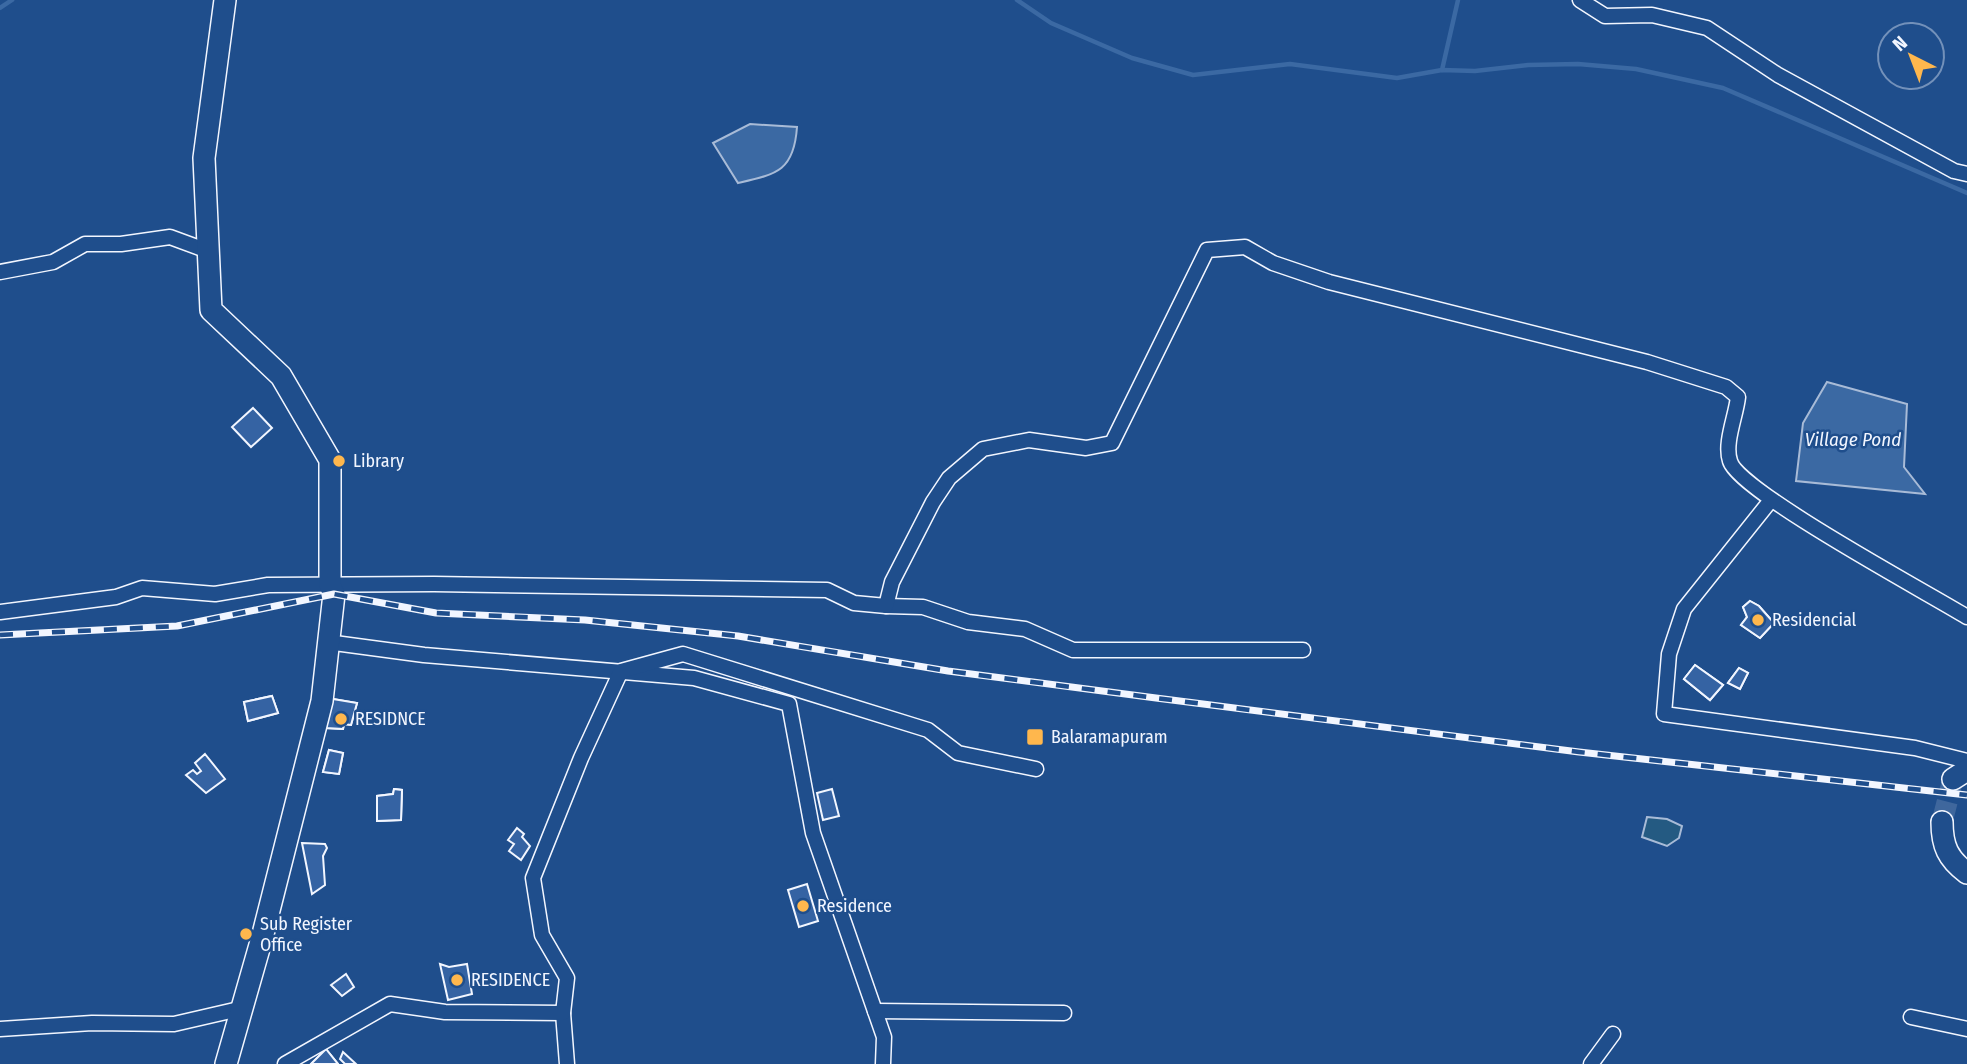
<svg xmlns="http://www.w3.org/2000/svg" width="1967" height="1064" font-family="'Fira Sans Condensed',sans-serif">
  <rect width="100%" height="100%" fill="#1f4e8c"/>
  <path fill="#245a82" stroke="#a8bbd7" stroke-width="2" d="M1647,817L1667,819L1682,826L1679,838L1667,846L1642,837Z"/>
  <g fill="#3b69a3" stroke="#a8bbd7" stroke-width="2">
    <path d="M750,124L797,127C794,171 777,174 738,183L713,143Z"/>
    <path d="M1827,382L1907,404L1904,467L1925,494L1796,481L1803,423Z"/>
  </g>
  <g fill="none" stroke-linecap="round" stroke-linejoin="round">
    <g stroke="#3b69a3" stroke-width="4.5">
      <path d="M1017,0L1051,23L1132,58L1193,75L1290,64L1397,78L1442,70L1475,71L1528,65L1578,64L1636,69L1723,88L1967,193"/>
      <path d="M0,8L12,0"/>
      <path d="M1442,70L1458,0"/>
    </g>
  </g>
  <g fill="#3563a3" stroke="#f2f6ff" stroke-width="2">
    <path d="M253,408L272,428L251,447L232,427Z"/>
    <path d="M1750,601L1759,606L1774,623L1760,638L1741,625L1747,617L1743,607Z"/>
    <path d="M1750,601L1759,606L1774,623L1760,638L1741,625L1747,617L1743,607Z"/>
    <path d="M1695,665L1723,685L1710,700L1684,679Z"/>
    <path d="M1695,665L1723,685L1710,700L1684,679Z"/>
    <path d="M1739,668L1748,673L1740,689L1728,683Z"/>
    <path d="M1739,668L1748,673L1740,689L1728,683Z"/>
    <path d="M272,696L278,713L248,721L244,702Z"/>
    <path d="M272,696L278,713L248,721L244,702Z"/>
    <path d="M333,699L357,703L351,725L344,724L343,729L326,728Z"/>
    <path d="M333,699L357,703L351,725L344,724L343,729L326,728Z"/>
    <path d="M329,750L343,753L339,774L323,772Z"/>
    <path d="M329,750L343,753L339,774L323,772Z"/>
    <path d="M205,754L225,779L206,793L186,775L193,770L197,774L201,771L195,763Z"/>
    <path d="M394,789L402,790L401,820L377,821V796L393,794Z"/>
    <path d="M394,789L402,790L401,820L377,821V796L393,794Z"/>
    <path d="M832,789L839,816L823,820L817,793Z"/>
    <path d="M517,828L524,834L522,837L530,846L521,860L509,851L514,844L508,840Z"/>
    <path d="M302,843L325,844L327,848L323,856L325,885L312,894Z"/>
    <path d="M807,884L818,921L799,927L788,890Z"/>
    <path d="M440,964L449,967L467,964L472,994L448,1000Z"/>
    <path d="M346,974L354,987L342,996L331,985Z"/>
    <path d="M326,1049L338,1064H311Z"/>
    <path d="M326,1049L338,1064H311Z"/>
    <path d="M343,1052L356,1064H345L340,1059Z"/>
  </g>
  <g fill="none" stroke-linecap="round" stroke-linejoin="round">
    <path stroke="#3f679d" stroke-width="21" stroke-dasharray="21 10" stroke-linecap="butt" d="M1942,822L1953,779"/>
    <g stroke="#f2f6ff" stroke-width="17">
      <g id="street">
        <path d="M1580,0L1605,16L1652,15L1707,28L1778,75L1954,171L1967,174"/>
        <path d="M0,272L53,262L85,244H121L170,237L208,251"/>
        <path d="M1771,500L1684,609L1669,654L1664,714L1915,748L1967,761"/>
        <path d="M886,606L923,607L968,622L1025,629L1073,650H1303"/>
        <path d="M0,612L116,597L142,588L215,594L268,585L434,584L827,590L854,603L886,606L892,582L933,502L949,478L983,449L1029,440L1086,448L1112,443L1207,250L1245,247L1273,263L1329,282L1647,362L1726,387L1738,397C1736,416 1724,443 1730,461C1738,491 1930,594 1967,617"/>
        <path d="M327,642L424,655L694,678L789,704L813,833L884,1037L883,1064"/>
        <path d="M875,1011L1064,1013"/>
        <path d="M563,1013L567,1064"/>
        <path d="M1911,1017L1967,1029"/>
        <path d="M0,1029L92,1023L174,1024L239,1009"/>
        <path d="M285,1064L390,1004L445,1012L563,1013L567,978L542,935L533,878L581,758L621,671L683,654L928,730L958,753L1036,769"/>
        <path d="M1591,1064L1613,1034"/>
      </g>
    </g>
    <g stroke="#f2f6ff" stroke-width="24">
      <g id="secondary">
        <path d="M225,0L204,158L211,310L281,376L330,460V585L334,594L322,701L262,938L226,1064"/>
        <path d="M1953,779L1967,770"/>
        <path d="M1942,822C1942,846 1948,859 1967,873"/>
      </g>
    </g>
    <use href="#street" stroke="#1f4e8c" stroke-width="14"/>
    <use href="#secondary" stroke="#1f4e8c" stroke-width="21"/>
    <g stroke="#f2f6ff" stroke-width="7">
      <path id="rail" d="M0,635L177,626L334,594L436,613L585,620L738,636L948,671L1156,698L1579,752L1967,795"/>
    </g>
    <use href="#rail" stroke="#1f4e8c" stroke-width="4.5" stroke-dasharray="13" stroke-linecap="butt"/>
  </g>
  <g fill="#ffb74d" stroke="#1f4e8c" stroke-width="2.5">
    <circle cx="339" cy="461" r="7"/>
    <circle cx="1758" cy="620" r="7"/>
    <circle cx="341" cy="719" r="7"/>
    <rect x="1026" y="728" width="18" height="18" rx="3.5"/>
    <circle cx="803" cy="906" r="7"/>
    <circle cx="246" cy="934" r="7"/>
    <circle cx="457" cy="980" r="7"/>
  </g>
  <g text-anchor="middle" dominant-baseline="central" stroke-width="5" stroke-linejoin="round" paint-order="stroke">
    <g font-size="18" fill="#f2f6ff" stroke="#1f4e8c" text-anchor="start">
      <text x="353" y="461">Library</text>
      <text x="1772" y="620">Residencial</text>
      <text x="355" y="719">RESIDNCE</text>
      <text x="1051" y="737">Balaramapuram</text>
      <text x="817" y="906">Residence</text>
      <text x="260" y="924">Sub Register<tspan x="260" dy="21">Office</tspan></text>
      <text x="471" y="980">RESIDENCE</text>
    </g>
    <g font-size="19" font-style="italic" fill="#f2f6ff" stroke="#1f4e8c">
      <text x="1853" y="439">Village Pond</text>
    </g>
  </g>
  <g transform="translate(1911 56) rotate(318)"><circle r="33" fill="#1f4e8c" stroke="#7391ba" stroke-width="2"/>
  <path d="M0-5L12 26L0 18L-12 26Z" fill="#ffb74d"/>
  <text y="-10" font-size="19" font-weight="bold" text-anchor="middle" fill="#f2f6ff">N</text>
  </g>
</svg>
